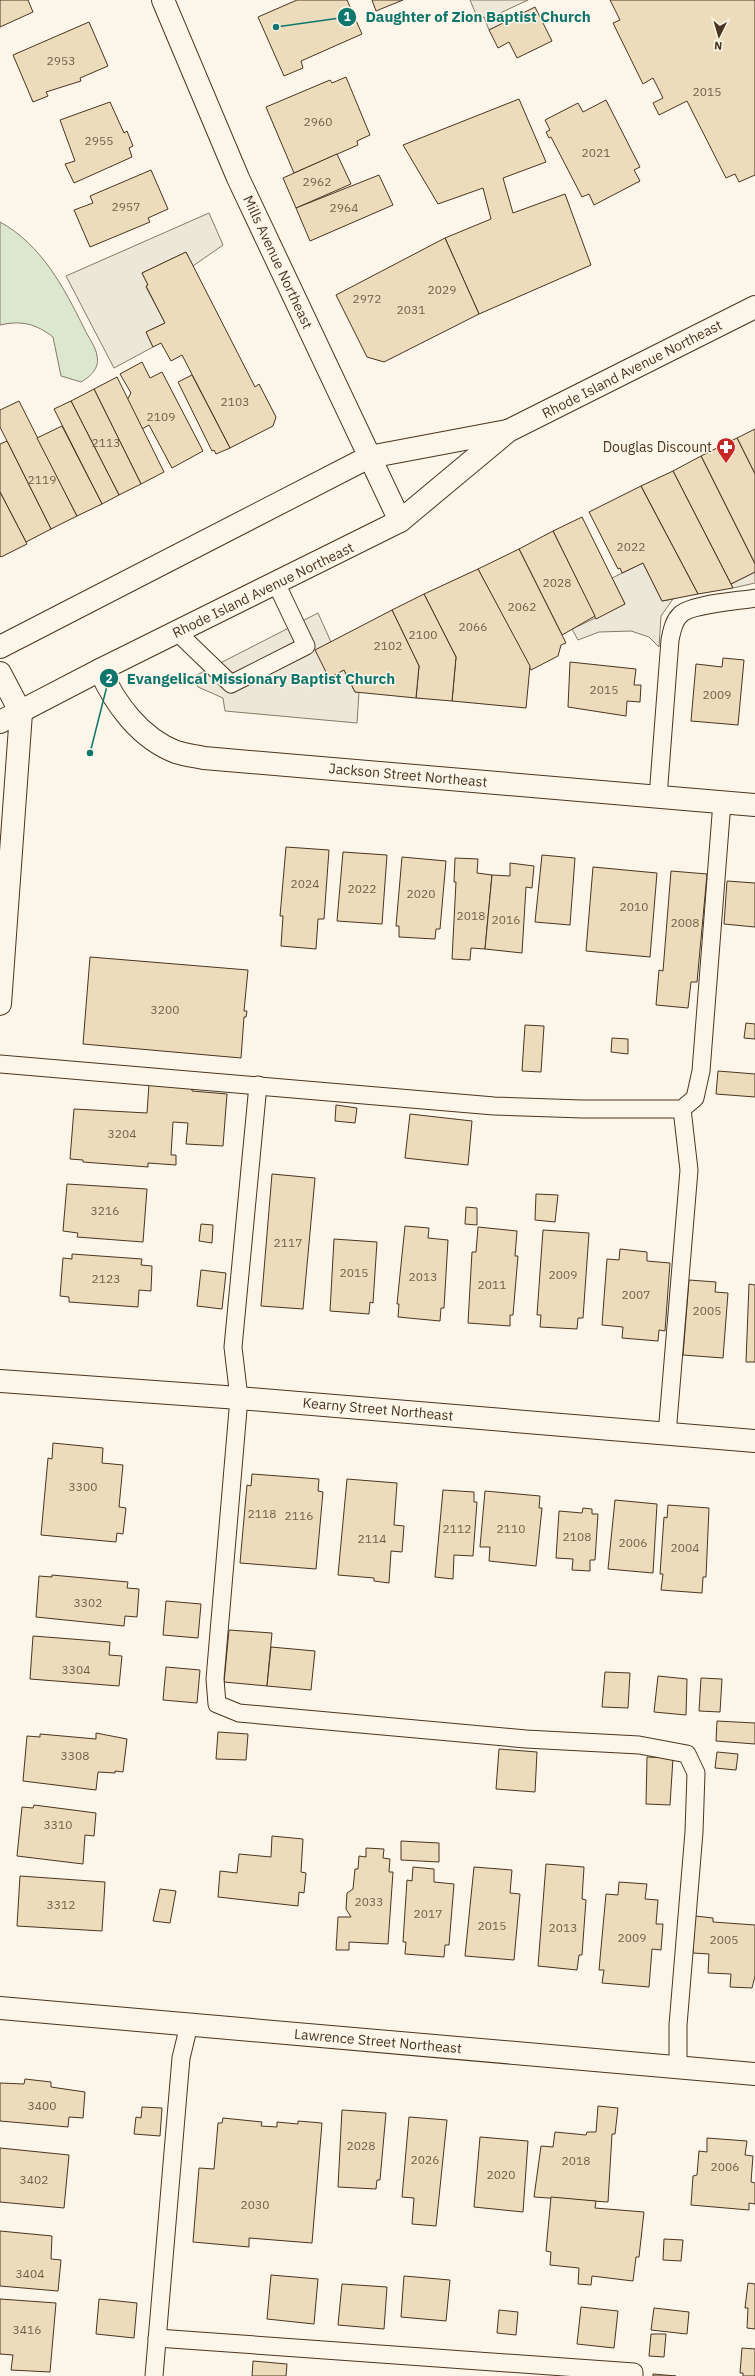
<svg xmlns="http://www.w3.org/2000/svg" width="755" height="2376" font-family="'IBM Plex Sans',sans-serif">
  <rect width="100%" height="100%" fill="#fbf6e9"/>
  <path fill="#dce7d0" stroke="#887966" d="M0,222C42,245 64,288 84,328C88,337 96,347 97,356C100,368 90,377 81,382L61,376L53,337C36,324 22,320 0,325Z"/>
  <g fill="#ede7d9" stroke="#887966">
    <path d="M470,0H528L498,14L502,24L489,30L484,17L478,19Z"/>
    <path d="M209,213L223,245L193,266L186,252L142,273L148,285L146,287L165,323L146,332L153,347L114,368L66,276Z"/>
    <path d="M643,563L662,601L673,599L661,616L659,647L649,637L631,631L599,632L578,640L572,629L625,604L612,578Z"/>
    <path d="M755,572V583L733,588L731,584Z"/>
    <path d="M318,613L331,642L316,650L329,677L344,670L355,692H359L357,723L225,711L223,698L198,687L193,677Z"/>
  </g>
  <g fill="#ecdcbc" stroke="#4a3520">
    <path d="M0,0H28L33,12L0,27Z"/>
    <path d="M297,0H347L362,34L301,61L303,68L284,76L258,17Z"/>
    <path d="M372,0H403L376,11Z"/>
    <path d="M610,0H755V175L739,182L735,174L726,178L687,101L659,115L653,103L663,98L653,78L643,84L613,23L620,20Z"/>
    <path d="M535,7L552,41L517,58L509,42L498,48L489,30Z"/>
    <path d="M89,22L108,66L80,78L81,81L46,92L48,96L33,102L13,55Z"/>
    <path d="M346,77L370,135L357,141L358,145L294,173L266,107L330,80L332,83Z"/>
    <path d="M519,99L546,162L503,178L513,213L565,194L591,265L479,314L445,238L491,219L483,188L438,204L403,145Z"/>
    <path d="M606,100L640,167L634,170L640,181L594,205L589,194L582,197L551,137L549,138L546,132L550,130L545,120L578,103L583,112Z"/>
    <path d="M110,102L124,133L127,131L133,146L129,148L132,157L74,183L65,164L75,161L60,120Z"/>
    <path d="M337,154L351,184L296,208L283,178Z"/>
    <path d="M151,170L168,209L148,218L150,222L90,247L74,210L93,203L90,196Z"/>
    <path d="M379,175L393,205L310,241L296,208Z"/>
    <path d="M445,238L479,314L384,362L367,357L336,295Z"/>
    <path d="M186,252L255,387L259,384L276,417L273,426L230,448L182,355L171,361L161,343L153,347L146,332L165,323L146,286L148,285L142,273Z"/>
    <path d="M142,362L150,378L162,372L203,451L172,468L149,425L142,429L127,400L131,393L120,374Z"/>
    <path d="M192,375L230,448L216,454L214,450L212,451L178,382Z"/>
    <path d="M117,377L164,472L141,484L94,389Z"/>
    <path d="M94,389L141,484L119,495L71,401Z"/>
    <path d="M19,401L77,516L51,529L0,427V410Z"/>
    <path d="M71,401L119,495L102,504L54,409Z"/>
    <path d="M62,426L102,504L77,516L37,438Z"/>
    <path d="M755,429V474L737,438Z"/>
    <path d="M737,438L755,474V564L701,456Z"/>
    <path d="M7,441L51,529L26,542L0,492V444Z"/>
    <path d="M701,456L755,564V572L731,584L673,471Z"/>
    <path d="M673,471L733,588L698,594L641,486Z"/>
    <path d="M641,486L644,492L698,594L662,601L643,563L622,573L620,568L618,569L589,512Z"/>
    <path d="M0,492L27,544L1,557L0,556Z"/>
    <path d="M582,517L625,604L596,619L553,531Z"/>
    <path d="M553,531L595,616L562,635L519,549Z"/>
    <path d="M519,549L566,643L561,645L558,656L531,670L478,569Z"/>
    <path d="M478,569L530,666L526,708L452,701L456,657L424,594Z"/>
    <path d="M424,594L456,657L452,701L416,698L419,666L392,610Z"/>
    <path d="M392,610L419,666L416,698L355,692L344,670L329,678L315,650Z"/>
    <path d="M723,658L744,660L738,725L691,721L696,664L722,667Z"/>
    <path d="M570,662L636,669L634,685H641L640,702L627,701L626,716L568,707Z"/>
    <path d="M286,847L329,850L324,919H318L316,949L281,946L283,916H280Z"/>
    <path d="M343,852L387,855L382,924L337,921Z"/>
    <path d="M542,855L575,858L570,925L535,922Z"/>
    <path d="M402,857L446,861L440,929H436L435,939L399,937V926H396Z"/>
    <path d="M455,858L478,859L477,873L492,875L485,949L471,948L470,960L452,959L456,882H454Z"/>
    <path d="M510,863L534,866L532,888L526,887L522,953L485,949L492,875L510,876Z"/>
    <path d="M593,867L657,873L650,957L586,951Z"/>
    <path d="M671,871L707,874L697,982H691L688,1008L656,1005L659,970L663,971Z"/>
    <path d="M727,881L755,883V927L724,924Z"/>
    <path d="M90,957L248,970L244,1011H247L246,1017H244L241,1058L83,1044Z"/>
    <path d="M746,1023L755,1024V1039L744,1038Z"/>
    <path d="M525,1025L544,1026L541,1072L522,1071Z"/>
    <path d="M612,1038L628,1039V1054L611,1052Z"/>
    <path d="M718,1071L755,1074V1097L716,1094Z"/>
    <path d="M149,1084L192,1087V1091L227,1094L223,1146L186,1144L188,1123L173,1122L171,1155H176V1165L148,1163V1167L83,1162V1160L70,1159L74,1109L147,1113Z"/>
    <path d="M336,1105L357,1108L355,1123L335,1121Z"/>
    <path d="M410,1114L472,1121L468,1165L405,1158Z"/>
    <path d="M272,1174L315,1178L303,1309L261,1306Z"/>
    <path d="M67,1184L147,1189L143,1242L77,1237L78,1233L63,1231Z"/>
    <path d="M536,1194L558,1195L555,1222L535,1220Z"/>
    <path d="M466,1207L477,1208V1225L465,1224Z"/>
    <path d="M201,1224L213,1225L212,1243L199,1241Z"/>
    <path d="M405,1226L429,1228L428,1238L448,1240L444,1308H441L440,1321L398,1317L399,1304H397Z"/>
    <path d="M478,1227L517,1231L515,1256H518L513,1315H510V1326L468,1323L472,1252H476Z"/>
    <path d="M543,1230L589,1233L583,1318H578L577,1329L540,1327L541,1315H537Z"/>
    <path d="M334,1239L377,1242L373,1303L370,1302L369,1314L330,1311Z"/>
    <path d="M620,1249L647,1252V1261L670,1263L665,1331L659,1330L658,1341L622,1338L623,1327L602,1325L607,1259L619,1260Z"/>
    <path d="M72,1254L142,1259L141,1265L152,1266L151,1291L139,1290L138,1307L69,1302V1297L60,1296L63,1258L72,1259Z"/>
    <path d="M201,1270L226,1273L222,1309L197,1306Z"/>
    <path d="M689,1280L716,1282L715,1292L728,1293L723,1358L683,1355Z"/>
    <path d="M749,1284L755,1285V1362H746Z"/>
    <path d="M53,1443L103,1448L102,1463L123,1465L119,1507L126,1508L123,1534L117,1533L116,1542L41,1535L48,1458L52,1459Z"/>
    <path d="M252,1474L319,1479L318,1491L323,1492L316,1569L240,1563L247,1485L251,1486Z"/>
    <path d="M347,1479L397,1483L394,1525L404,1526L402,1552L391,1551L389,1583L374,1581V1578L338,1575Z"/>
    <path d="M443,1490L474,1492V1502H477L473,1556L454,1555L453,1579L435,1577Z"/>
    <path d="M485,1491L540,1496L539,1508H542L536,1566L489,1561L490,1547H480Z"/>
    <path d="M615,1500L657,1504L653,1573L608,1569Z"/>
    <path d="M668,1505L709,1508L706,1577H703L702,1593L661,1590L663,1574H660L664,1517L667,1518Z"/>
    <path d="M583,1508L592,1509V1514H598L595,1560H590V1571L572,1570L573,1559L556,1558L559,1511L582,1513Z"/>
    <path d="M52,1575L128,1582L127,1588L139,1589L137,1617L125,1616L124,1626L36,1617L39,1576L52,1577Z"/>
    <path d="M166,1601L201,1604L198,1638L163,1635Z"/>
    <path d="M229,1630L272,1633L267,1686L224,1682Z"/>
    <path d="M33,1636L110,1642L109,1655L122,1656L119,1686L30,1679Z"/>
    <path d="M271,1647L315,1651L311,1690L267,1686Z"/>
    <path d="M166,1667L200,1670L197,1703L163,1700Z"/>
    <path d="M605,1672L630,1673L628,1708L602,1707Z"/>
    <path d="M658,1676L687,1679L686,1715L654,1712Z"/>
    <path d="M701,1678L722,1679L720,1712L699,1711Z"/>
    <path d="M717,1721L755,1723V1744L716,1741Z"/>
    <path d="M218,1732L248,1734L246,1760L216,1759Z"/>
    <path d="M96,1733L127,1739L123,1772L115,1771V1773L98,1772L96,1790L23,1781L27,1736L40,1737V1734L96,1739Z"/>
    <path d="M499,1749L537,1752L535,1792L496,1789Z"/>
    <path d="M717,1752L738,1754L736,1770L715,1768Z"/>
    <path d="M647,1757L673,1758L670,1805L646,1804Z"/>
    <path d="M34,1805L96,1813L94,1836L85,1835L83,1864L17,1856L22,1807L33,1808Z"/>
    <path d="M272,1836L303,1839L301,1872L306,1873L304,1893L299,1892L298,1906L218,1897L220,1871L237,1873L239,1854L271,1857Z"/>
    <path d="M401,1841L439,1843V1862L401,1860Z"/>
    <path d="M366,1848L384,1849L383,1858L390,1859L389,1872H393L388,1944L349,1942V1950H336L338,1917H351L346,1909L347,1893L353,1889L355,1869H358L359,1856L366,1857Z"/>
    <path d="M546,1864L584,1867L582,1899L586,1900L582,1955H579L577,1970L538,1966Z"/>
    <path d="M413,1867L434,1869V1882L454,1884L449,1945H445L444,1957L405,1954L406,1942H403L407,1880L412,1881Z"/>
    <path d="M474,1867L512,1870L510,1893L520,1894L514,1960L465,1956Z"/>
    <path d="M20,1876L105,1882L102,1931L17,1926Z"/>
    <path d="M619,1882L647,1884L645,1899L658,1900L656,1924H663L661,1950L652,1949L649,1987L602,1983L604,1970H599L606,1894L618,1895Z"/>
    <path d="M160,1889L176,1891L170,1923L153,1921Z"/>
    <path d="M695,1916L713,1918V1922L755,1925V1976L752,1988L730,1987L731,1974L708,1973L709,1954L693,1953Z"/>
    <path d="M25,2079L51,2082V2087L85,2092L83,2118L69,2117L68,2127L0,2121V2083L24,2084Z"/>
    <path d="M598,2106L618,2108L615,2134H612L608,2202L534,2197L541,2146L553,2147L555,2132L586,2135L587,2132H596Z"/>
    <path d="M142,2107L162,2108L160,2136L134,2134L136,2117L141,2118Z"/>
    <path d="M342,2110L386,2113L380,2180H377L376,2189L338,2187Z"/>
    <path d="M409,2117L447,2120L436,2226L412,2224L414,2198L402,2197Z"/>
    <path d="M223,2118L262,2122L261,2126L277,2127V2122L298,2124V2121L322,2123L312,2243L249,2238V2247L193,2242L199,2168L214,2169L218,2123H222Z"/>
    <path d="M480,2137L528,2141L523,2212L474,2207Z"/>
    <path d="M707,2138L747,2141L745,2155L753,2156L751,2182L755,2183V2204L749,2203V2210L691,2205L693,2176L697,2175L699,2151L707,2152Z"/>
    <path d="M0,2148L69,2155L64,2208L0,2202Z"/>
    <path d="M551,2197L596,2201L595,2208L644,2212L639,2257H636L633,2281L592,2276L591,2285L578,2284L579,2268L550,2265L551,2252L546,2251Z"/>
    <path d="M0,2231L52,2236L51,2259L61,2260L58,2291L0,2286Z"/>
    <path d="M664,2239L683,2240L681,2261L663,2260Z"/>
    <path d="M271,2275L318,2279L314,2324L267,2319Z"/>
    <path d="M404,2276L450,2280L446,2321L401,2317Z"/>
    <path d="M748,2283L755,2284V2329L747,2328L748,2308H745Z"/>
    <path d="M342,2284L387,2287L384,2329L338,2325Z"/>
    <path d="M0,2299L56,2303L50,2372L11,2370L13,2355L0,2354Z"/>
    <path d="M99,2299L137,2303L134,2338L96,2334Z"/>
    <path d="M581,2307L618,2311L614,2348L577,2344Z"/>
    <path d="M654,2308L689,2312L687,2334L651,2330Z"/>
    <path d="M499,2310L518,2312L516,2335L497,2333Z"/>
    <path d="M651,2334H666L664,2357L649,2356Z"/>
    <path d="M742,2348L755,2349V2376H743V2373H740Z"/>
    <path d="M253,2361L287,2364L286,2376H252Z"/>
    <path d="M653,2374L676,2376H653Z"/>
  </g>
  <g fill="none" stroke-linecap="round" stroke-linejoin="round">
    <g stroke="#4a3520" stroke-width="19">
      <g id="lane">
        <path d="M177,632L231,684L306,646L276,583"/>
        <path d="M658,797L670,640C672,631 673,622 680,615C690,604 739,601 755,598"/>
        <path d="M0,1064L494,1106L582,1109H682L695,1098L701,1071L722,802"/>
        <path d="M258,1085L233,1347L239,1398L215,1679L217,1704L239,1713L526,1739L639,1745L687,1754L696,1773L694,1832L678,2025V2067"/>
        <path d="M667,1434L689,1170L682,1109"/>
        <path d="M157,2338L634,2372V2376"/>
        <path d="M154,2376L181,2058L189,2025"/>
      </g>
    </g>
    <g stroke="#4a3520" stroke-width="24">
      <g id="street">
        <path d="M163,0L238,178L400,521"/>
        <path d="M100,670C115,704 140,738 176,752C185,755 195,756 204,758L755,805"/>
        <path d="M0,673L21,713L0,1004"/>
        <path d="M0,1381L239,1398L755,1441"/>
        <path d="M0,2008L755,2074"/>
      </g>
    </g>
    <g stroke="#4a3520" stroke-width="24">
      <g id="primary">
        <path d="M0,647L369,457L507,431"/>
        <path d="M0,722L100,670L400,521L508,431L755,307"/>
      </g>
    </g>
    <use href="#lane" stroke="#fbf6e9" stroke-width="17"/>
    <use href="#street" stroke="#fbf6e9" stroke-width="22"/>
    <use href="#primary" stroke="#fbf6e9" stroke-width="22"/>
  </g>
  <defs>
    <g id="pharmacy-pin" transform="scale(1)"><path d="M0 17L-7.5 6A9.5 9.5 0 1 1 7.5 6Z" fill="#c62828" stroke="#fbf6e9"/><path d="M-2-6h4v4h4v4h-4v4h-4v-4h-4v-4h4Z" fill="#fff"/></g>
  </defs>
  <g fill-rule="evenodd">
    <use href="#pharmacy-pin" x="726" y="447"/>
  </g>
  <g text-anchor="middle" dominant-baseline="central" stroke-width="3" stroke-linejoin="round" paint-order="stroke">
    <g font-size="12" fill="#725f47">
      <text x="61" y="60">2953</text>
      <text x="707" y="91">2015</text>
      <text x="318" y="121">2960</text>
      <text x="99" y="140">2955</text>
      <text x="596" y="152">2021</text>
      <text x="317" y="181">2962</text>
      <text x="126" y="206">2957</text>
      <text x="344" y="207">2964</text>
      <text x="442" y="289">2029</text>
      <text x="367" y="298">2972</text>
      <text x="411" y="309">2031</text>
      <text x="235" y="401">2103</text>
      <text x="161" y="416">2109</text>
      <text x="106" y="442">2113</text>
      <text x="42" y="479">2119</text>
      <text x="631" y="546">2022</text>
      <text x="557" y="582">2028</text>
      <text x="522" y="606">2062</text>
      <text x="473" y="626">2066</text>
      <text x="423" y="634">2100</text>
      <text x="388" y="645">2102</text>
      <text x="604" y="689">2015</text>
      <text x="717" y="694">2009</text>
      <text x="305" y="883">2024</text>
      <text x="362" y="888">2022</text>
      <text x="421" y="893">2020</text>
      <text x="634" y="906">2010</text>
      <text x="471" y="915">2018</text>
      <text x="506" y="919">2016</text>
      <text x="685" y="922">2008</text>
      <text x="165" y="1009">3200</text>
      <text x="122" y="1133">3204</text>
      <text x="105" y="1210">3216</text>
      <text x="288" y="1242">2117</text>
      <text x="354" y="1272">2015</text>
      <text x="563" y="1274">2009</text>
      <text x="423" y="1276">2013</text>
      <text x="106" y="1278">2123</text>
      <text x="492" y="1284">2011</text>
      <text x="636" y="1294">2007</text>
      <text x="707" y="1310">2005</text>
      <text x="83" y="1486">3300</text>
      <text x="262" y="1513">2118</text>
      <text x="299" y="1515">2116</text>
      <text x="457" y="1528">2112</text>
      <text x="511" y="1528">2110</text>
      <text x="577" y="1536">2108</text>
      <text x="372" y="1538">2114</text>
      <text x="633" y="1542">2006</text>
      <text x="685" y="1547">2004</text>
      <text x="88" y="1602">3302</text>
      <text x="76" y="1669">3304</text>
      <text x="75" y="1755">3308</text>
      <text x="58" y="1824">3310</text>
      <text x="369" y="1901">2033</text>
      <text x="61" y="1904">3312</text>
      <text x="428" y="1913">2017</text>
      <text x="492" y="1925">2015</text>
      <text x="563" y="1927">2013</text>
      <text x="632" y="1937">2009</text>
      <text x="724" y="1939">2005</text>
      <text x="42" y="2105">3400</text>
      <text x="361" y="2145">2028</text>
      <text x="425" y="2159">2026</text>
      <text x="576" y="2160">2018</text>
      <text x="725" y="2166">2006</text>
      <text x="501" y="2174">2020</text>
      <text x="34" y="2179">3402</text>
      <text x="255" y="2204">2030</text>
      <text x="30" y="2273">3404</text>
      <text x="27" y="2329">3416</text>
    </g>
    <g font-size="14" fill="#4a3520" stroke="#fbf6e9">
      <text transform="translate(278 262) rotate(65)">Mills Avenue Northeast</text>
      <text transform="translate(632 369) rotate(-27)">Rhode Island Avenue Northeast</text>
      <text transform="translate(263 590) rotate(-26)">Rhode Island Avenue Northeast</text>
      <text transform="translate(408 775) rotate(5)">Jackson Street Northeast</text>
      <text transform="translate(378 1409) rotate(5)">Kearny Street Northeast</text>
      <text transform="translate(378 2041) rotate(5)">Lawrence Street Northeast</text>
    </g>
    <g font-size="14" fill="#4a3520" stroke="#fbf6e9" text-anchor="end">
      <text x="712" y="447">Douglas Discount</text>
    </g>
  </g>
  <path fill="none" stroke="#0f766e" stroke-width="1.5" d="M276 27L347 17M90 753L109 678"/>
  <g fill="#0f766e" stroke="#fbf6e9" stroke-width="1.5">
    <circle cx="276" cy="27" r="4"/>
    <circle cx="90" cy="753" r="4"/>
    <circle cx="347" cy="17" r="10"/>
    <circle cx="109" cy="678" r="10"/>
  </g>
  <g font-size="12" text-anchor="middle" font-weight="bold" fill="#fff">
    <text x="347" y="21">1</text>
    <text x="109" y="683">2</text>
  </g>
  <g font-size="15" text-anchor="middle" font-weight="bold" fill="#0f766e" stroke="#fbf6e9" stroke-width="3" stroke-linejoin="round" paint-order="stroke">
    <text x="478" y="22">Daughter of Zion Baptist Church</text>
    <text x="261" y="684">Evangelical Missionary Baptist Church</text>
  </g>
  <g transform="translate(719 36) rotate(185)" stroke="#fbf6e9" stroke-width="3" paint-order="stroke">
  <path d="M0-3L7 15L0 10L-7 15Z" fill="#4a3520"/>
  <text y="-6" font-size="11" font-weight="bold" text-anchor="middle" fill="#4a3520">N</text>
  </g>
</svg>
